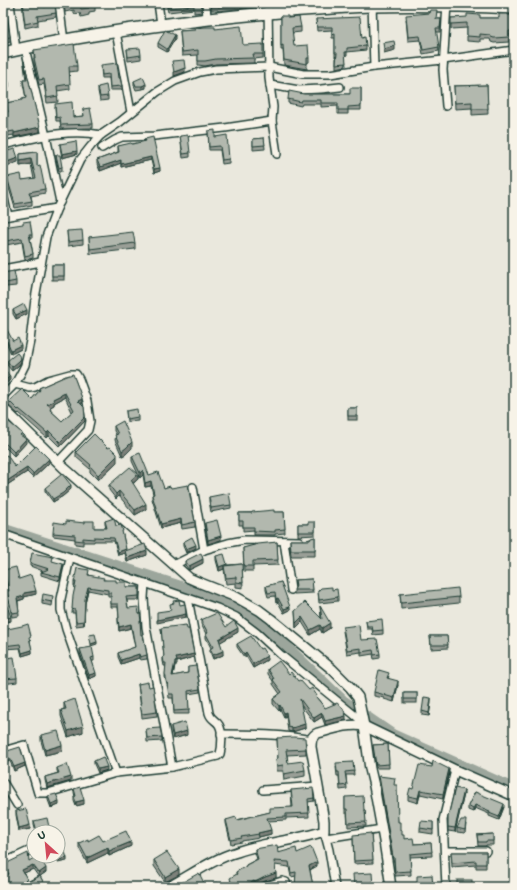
<svg xmlns="http://www.w3.org/2000/svg" width="517" height="890" font-family="Itim,sans-serif">
  <rect width="100%" height="100%" fill="#eae8dd"/>
  <filter id="ink" filterUnits="userSpaceOnUse"><feTurbulence type="fractalNoise" baseFrequency=".025" numOctaves="2"/><feDisplacementMap in="SourceGraphic" scale="8" xChannelSelector="R" yChannelSelector="G"/><feConvolveMatrix kernelMatrix="1 2 1 2 8 2 1 2 1" color-interpolation-filters="sRGB"/></filter>
  <g filter="url(#ink)">
    <g fill="none" stroke-linecap="round" stroke-linejoin="round">
      <path stroke="#9ca69c" stroke-width="13" d="M3,530L179,587L254,617L342,701L393,736L514,790"/>
      <g stroke="#1f3d34" stroke-width="10">
        <g id="minor">
          <path d="M10,3L16,50"/>
          <path d="M59,3L64,41"/>
          <path d="M158,3L161,24"/>
          <path d="M206,3L207,19"/>
          <path d="M268,3L269,78L273,107L272,121L277,154"/>
          <path d="M372,3L374,67L443,60L514,50"/>
          <path d="M116,32L131,112"/>
          <path d="M25,48L46,136L60,202"/>
          <path d="M270,85L299,90L321,89L340,87"/>
          <path d="M446,106L443,70L447,3"/>
          <path d="M3,145C34,138 69,128 101,135"/>
          <path d="M102,148L115,140L122,137L154,136L225,128L272,121"/>
          <path d="M3,194L8,216"/>
          <path d="M3,217L57,208"/>
          <path d="M3,269L41,262"/>
          <path d="M15,384L30,388L35,387L48,380L70,374H76L79,379L87,401L90,421L88,430L58,462"/>
          <path d="M3,396L15,384L21,373L25,365L30,341L35,299L46,237L57,208L80,160L91,146L101,135L120,122L157,92L175,81L200,72L216,69L269,67L303,74H330L374,67"/>
          <path d="M193,487L204,550"/>
          <path d="M3,534L217,608L236,617L257,633L281,655L363,722"/>
          <path d="M284,541L291,590"/>
          <path d="M70,558L61,599V610L66,629L116,773"/>
          <path d="M174,565L204,550L228,543L244,540L299,541"/>
          <path d="M145,583L144,598L146,627L172,767"/>
          <path d="M221,734C252,734 282,734 312,740"/>
          <path d="M3,751L24,745L38,793H48L116,773L172,767L218,756L220,754C222,747 223,732 219,725C216,720 211,720 209,713L188,598"/>
          <path d="M3,782L17,805"/>
          <path d="M263,790L318,786"/>
          <path d="M324,831L329,850L335,887"/>
          <path d="M326,838L382,829"/>
          <path d="M445,851H486"/>
          <path d="M3,863L31,850"/>
          <path d="M263,887L282,881L286,882L287,887"/>
          <path d="M446,887L443,820L455,770"/>
        </g>
      </g>
      <g stroke="#1f3d34" stroke-width="12">
        <g id="tertiary">
          <path d="M3,408L63,467L189,578L198,582L236,597L259,610L271,619L332,669L350,687L358,697L364,726L370,769L374,786L384,841L391,887"/>
          <path d="M169,887C191,875 213,859 237,852C265,842 296,841 324,831V821L311,747C311,741 311,736 318,733C333,729 349,723 364,726L455,770L514,796"/>
        </g>
      </g>
      <g stroke="#1f3d34" stroke-width="14">
        <path id="primary" d="M3,53C71,37 140,27 209,19C263,13 317,8 372,6C419,5 467,6 514,8"/>
      </g>
      <use href="#minor" stroke="#f7f3e8" stroke-width="7"/>
      <use href="#tertiary" stroke="#f7f3e8" stroke-width="9"/>
      <use href="#primary" stroke="#f7f3e8" stroke-width="11"/>
    </g>
    <g fill="#999e96" stroke="#1f3d34" fill-rule="evenodd">
      <path d="M22,3H43L44,7L56,13V17L38,20V25L25,28L23,13V9Z"/>
      <path d="M64,3H118L95,7V11L89,12V15L81,17L80,13L74,14V10L65,12Z"/>
      <path d="M166,3H201L202,12L194,13V9L168,12Z"/>
      <path d="M211,3H247V8L218,11V10H211Z"/>
      <path d="M3,4L10,37V42L3,44Z"/>
      <path d="M508,15H514V35H509V42L494,43L491,42L490,39H480V42L467,41V28L451,29V18H499Z"/>
      <path d="M281,16L288,18L301,27V32L292,33L294,46L309,58V62L307,63V69L284,65L283,50H281Z"/>
      <path d="M316,19L362,38L366,46V50L347,52V55L345,56L346,66L336,68V56L335,57V38H332V30L317,31Z"/>
      <path d="M406,19H441L440,32H436L439,51L423,54L420,40L408,41Z"/>
      <path d="M215,29L243,45L263,54V58L254,59V63L216,64L205,66L198,65V55L182,56L180,31Z"/>
      <path d="M175,39L167,52L158,47V43Z"/>
      <path d="M127,49L141,55V59L128,61Z"/>
      <path d="M34,50L77,66V71L69,72L70,89L57,91L58,102L47,103L44,84L39,85L34,64Z"/>
      <path d="M3,61L9,84V88L3,89Z"/>
      <path d="M24,61L40,132L14,137V135L3,137V113L7,112L6,103L22,100L26,98L23,84V80H26L24,65Z"/>
      <path d="M101,68L119,78L122,86V90H110L109,78H102Z"/>
      <path d="M134,81L146,88L142,89L136,90L134,85Z"/>
      <path d="M487,85L488,114L472,115V108L455,109L454,86Z"/>
      <path d="M98,87L108,96V100L100,101L98,91Z"/>
      <path d="M361,88V110H348V114H338V106L321,107V104H302L301,106L288,103V99L304,94H350Z"/>
      <path d="M55,107L73,117L84,116L83,109L93,124V128L61,129L60,121H56Z"/>
      <path d="M208,131L215,137L229,159V163L222,164L220,150H209Z"/>
      <path d="M180,136L190,153V157L183,158Z"/>
      <path d="M264,138L265,149L253,150V139Z"/>
      <path d="M145,139L160,171L154,173L151,160L121,167V163L100,171L97,164V160L118,152V146L132,144L145,142Z"/>
      <path d="M60,144L77,154L62,158L60,147Z"/>
      <path d="M37,152V166L45,189V193L31,196L32,201V205L15,208L7,182V177L22,180L34,179L31,164L20,166V154Z"/>
      <path d="M56,155L62,167V171H59L56,159Z"/>
      <path d="M3,227L32,234V238H30L33,254V258L25,260L22,242L6,245V247H3Z"/>
      <path d="M67,231L83,240V244L68,246Z"/>
      <path d="M89,237L135,243V249L90,254Z"/>
      <rect x="52" y="265" width="12" height="15"/>
      <path d="M3,273L16,281V286L6,287V292H3Z"/>
      <path d="M13,310L27,314L16,319L13,314Z"/>
      <path d="M3,327L13,341L21,349L11,354L7,344Z"/>
      <path d="M7,361L21,362L19,365L12,371L7,365Z"/>
      <path d="M66,376L82,404H81L85,421L60,447L49,436L47,438L37,429L19,413L18,414L9,406V401L32,399L39,391V388ZM65,397L72,412L64,419L62,421L51,411L50,407L54,405V403Z"/>
      <rect x="348" y="408" width="9" height="12"/>
      <path d="M126,411L138,417V421L127,422Z"/>
      <path d="M3,420L26,443L14,456L3,445Z"/>
      <path d="M114,426L132,448L126,454L122,456L115,440L116,434L114,431Z"/>
      <path d="M76,452L117,462L98,480L90,472V469L76,457Z"/>
      <path d="M132,456L149,475L164,488H171L195,522V527L182,529L181,523L161,528L152,499V495L153,494L151,486L145,487L143,475L140,478L138,475V479L133,484L146,509L135,515L119,496L116,499L109,490V485L138,474L132,461Z"/>
      <path d="M3,457L15,467L49,463L33,478L27,472L4,487L3,485Z"/>
      <path d="M45,488L71,489L63,496L53,502L45,491Z"/>
      <path d="M209,497L231,505V508L211,512L209,501Z"/>
      <path d="M284,512L285,533L275,534V535H254V530L243,531V525H239V513Z"/>
      <path d="M105,521L116,526L123,535L126,551L147,555L127,562L125,553L118,555L114,541H94V542H83V545L75,544V539L53,536V533L94,528H106L105,524Z"/>
      <path d="M315,522V535L298,536V524H308Z"/>
      <path d="M205,523L221,540L208,544L205,527Z"/>
      <path d="M315,537V556H291L290,546V540H307Z"/>
      <path d="M183,542L196,548L186,553L183,546Z"/>
      <path d="M277,542L278,565L253,566V571H244L243,548Z"/>
      <path d="M216,556L227,565L242,564L243,588L236,587V583L226,584L224,569L219,571L216,560Z"/>
      <path d="M185,561L203,563L189,570L185,565Z"/>
      <path d="M53,562L63,568L60,581L41,575V572L43,571L30,566V563Z"/>
      <path d="M4,570L19,579L36,594L24,597V599L18,601L19,616L12,617L7,595V591H8L4,574Z"/>
      <path d="M89,574V575L104,580L116,582L126,587H139V600H127L128,608L139,614H140L141,625H140L141,635L147,655V659L140,660L139,658L121,664L118,657V653L135,647L131,628L119,631L118,622V618H119L118,607H111V597H108V594L88,590L85,603L84,625L76,626L75,613H72L75,586H74V582Z"/>
      <path d="M312,579L313,593L294,594V590L296,587L295,580Z"/>
      <path d="M281,582L290,610L284,613L278,602L276,603L275,596L268,597L266,590V586Z"/>
      <path d="M318,591L338,597V601L319,603Z"/>
      <path d="M400,594L459,597V603L401,609Z"/>
      <path d="M53,599L52,606L42,604V600Z"/>
      <path d="M320,606L330,628L322,633L320,629L310,635L302,622L296,628L295,611L321,618Z"/>
      <path d="M201,620L226,627L238,632L220,642L223,655L213,659L210,652V649L211,648L206,638V634L201,624Z"/>
      <path d="M366,621L383,630V634L373,635L372,629H367Z"/>
      <path d="M343,627L380,654V658L374,659L373,654L361,656V652L347,654L343,631Z"/>
      <path d="M161,628L194,657L177,662V665H175L173,676L188,673V667L200,689V692L188,694L189,714H174L173,698H169L168,689L165,677L166,666H164L163,661V657H164Z"/>
      <path d="M3,630L31,640H30L32,653L22,656L20,648L3,649Z"/>
      <path d="M430,636H447L448,648L431,649Z"/>
      <path d="M237,644L267,660L253,668L246,656L244,657L237,647Z"/>
      <path d="M80,649L94,657V661H92L96,676L89,679L80,653Z"/>
      <path d="M3,652L6,658L17,678V682L3,684Z"/>
      <path d="M268,669L289,674L298,681L317,698L325,708L346,720L325,725L322,717L314,722L301,705L305,728L292,732L288,731L286,716L284,717L280,709L279,711L273,704V699L280,694L273,684V681L268,674Z"/>
      <path d="M389,676L388,678L398,685L394,702L384,699V698L374,696V692Z"/>
      <path d="M138,684L149,687L157,712V716L142,718Z"/>
      <rect x="404" y="693" width="13" height="10"/>
      <path d="M431,702L429,716L422,715V711Z"/>
      <path d="M64,703L83,732L68,737L61,716V710L64,709Z"/>
      <path d="M171,726L187,735L173,739L171,730Z"/>
      <path d="M146,729L162,737V741L147,742Z"/>
      <path d="M41,735L62,751L45,755L41,741Z"/>
      <path d="M277,738L306,749V754L287,755L288,763L305,770V776L284,780L283,771H277L276,759L278,758Z"/>
      <path d="M388,744L389,768H376L373,745Z"/>
      <path d="M3,752L25,766L14,771L10,761Z"/>
      <path d="M94,761L107,770L98,773L94,764Z"/>
      <path d="M353,762L354,775H346L347,789L340,790L339,776H337L336,767Z"/>
      <path d="M432,767L449,774L443,799L420,794L418,803L408,800V796Z"/>
      <path d="M57,768L71,781L47,788L45,780V777L58,773L57,771Z"/>
      <path d="M379,776L394,785L398,822L400,831L404,839L414,844L431,843L432,856L410,857L411,875L395,876L394,861H393L379,780Z"/>
      <path d="M74,789L84,804L76,806L74,801V797H75L74,792Z"/>
      <path d="M291,790L314,798V801L308,802L309,817L286,818V820L268,821L271,834L259,837V838L242,841V842L231,844L226,823V820H237L292,807Z"/>
      <path d="M475,792L504,807L499,820L489,816V814L475,808L473,812L468,810V806Z"/>
      <path d="M464,794L455,832L448,831V817Z"/>
      <path d="M48,796L59,805L51,808L48,800Z"/>
      <path d="M345,797L364,810H365L366,826L348,827L347,813H345Z"/>
      <path d="M16,811L30,829L19,831L16,815Z"/>
      <rect x="511" y="814" width="3" height="20"/>
      <path d="M34,821L49,831L45,832H36L34,825Z"/>
      <path d="M433,822V834L420,832V828Z"/>
      <path d="M466,824L465,833L457,832V828Z"/>
      <path d="M371,833L373,863L354,864L353,839Z"/>
      <path d="M493,834V845H486V846H478L477,835Z"/>
      <path d="M88,841H103L131,846L109,856L108,853L87,863L79,848V843Z"/>
      <path d="M255,849L278,853H297L317,866L310,870L313,887H295L296,876L291,877L289,867L275,865L276,878L265,881L255,886L254,885L230,882L236,875V872L246,867V865L257,859L255,853Z"/>
      <path d="M451,852H486V868H476V865L452,867Z"/>
      <path d="M154,860L179,875L165,882L154,866Z"/>
      <path d="M29,861L46,872L40,876L46,887H27L26,884L23,887H3L7,875L3,869V865ZM33,869L38,876L27,882L24,873Z"/>
    </g>
    <g fill="#7d817a" stroke="#1f3d34">
      <path d="M175,35V39L167,52V49Z"/>
      <path d="M395,46V50L384,53V49Z"/>
      <path d="M185,68V72L174,76V72Z"/>
      <path d="M146,84V88L142,89V86Z"/>
      <path d="M40,127V132L14,137V133Z"/>
      <path d="M77,151V154L62,158V154Z"/>
      <path d="M151,157V160L121,167V164Z"/>
      <path d="M18,158V162L4,167V163Z"/>
      <path d="M31,159V164L20,166V161Z"/>
      <path d="M121,160V163L100,171V167Z"/>
      <path d="M160,168V171L154,173V169Z"/>
      <rect x="3" y="243" width="3" height="4"/>
      <path d="M27,310V314L16,319V315Z"/>
      <path d="M7,341V344L3,347V343Z"/>
      <path d="M21,345V349L11,354V350Z"/>
      <path d="M21,358V362L19,365L12,371V367Z"/>
      <path d="M10,376V380L3,386V383Z"/>
      <path d="M65,393V397L54,403V405L47,409V404L53,399Z"/>
      <path d="M82,399V404L78,406V401Z"/>
      <path d="M85,417V421L60,447V442Z"/>
      <path d="M49,431V436L47,438V433Z"/>
      <path d="M26,439V443L14,456V452Z"/>
      <path d="M132,442V448L126,454L122,456V451Z"/>
      <path d="M117,456V462L98,480V475Z"/>
      <path d="M49,459V463L33,478V474Z"/>
      <path d="M27,468V472L4,487V483Z"/>
      <path d="M143,470V475L140,478V473Z"/>
      <path d="M138,474V479L131,485V480Z"/>
      <path d="M151,481V486L145,487V483Z"/>
      <path d="M71,485V489L63,496L53,502V499Z"/>
      <path d="M119,491V496L116,499V494Z"/>
      <path d="M146,504V509L135,515V510Z"/>
      <path d="M181,519V523L161,528V524Z"/>
      <path d="M221,536V540L208,544V540Z"/>
      <path d="M196,545V548L186,553V549Z"/>
      <path d="M126,549V553L125,551V553L118,555V552Z"/>
      <path d="M147,551V555L127,562V558Z"/>
      <path d="M203,559V563L189,570V566Z"/>
      <path d="M63,564V568L60,581V577Z"/>
      <path d="M227,564V568L224,566V569L219,571V567Z"/>
      <path d="M88,587V590L85,603L84,625L85,599Z"/>
      <path d="M36,591V594L24,597V599L17,601V598L24,593Z"/>
      <path d="M278,598V602L276,603V599Z"/>
      <path d="M290,607V610L284,613V609Z"/>
      <path d="M186,614V617L157,623V620Z"/>
      <path d="M11,617V621L3,623V619Z"/>
      <path d="M302,617V622L296,628V623Z"/>
      <path d="M330,623V628L322,633V628Z"/>
      <path d="M131,624V628L119,631V627Z"/>
      <path d="M320,625V629L310,635V630Z"/>
      <path d="M238,628V632L219,643V639Z"/>
      <path d="M97,642V644L91,646V644Z"/>
      <path d="M32,650V653L22,656V653Z"/>
      <path d="M223,651V655L213,659V655Z"/>
      <path d="M246,652V656L244,657V654Z"/>
      <path d="M139,654V658L121,664V660Z"/>
      <path d="M194,654V657L176,662V658Z"/>
      <path d="M267,656V660L253,668V664Z"/>
      <path d="M175,662V665L172,680V676Z"/>
      <path d="M96,673V676L89,679V675Z"/>
      <path d="M398,681V685L394,702V698Z"/>
      <path d="M431,698V702L429,716V713Z"/>
      <path d="M280,705V709L279,711V706Z"/>
      <path d="M286,712V716L284,717V713Z"/>
      <path d="M322,713V717L314,722V718Z"/>
      <path d="M346,716V720L325,725V721Z"/>
      <path d="M305,724V728L292,732V728Z"/>
      <path d="M83,726V732L68,737V731Z"/>
      <path d="M187,731V735L173,739V735Z"/>
      <path d="M62,745V751L45,755V750Z"/>
      <path d="M10,758V761L3,764V760Z"/>
      <path d="M25,763V766L14,771V767Z"/>
      <path d="M107,767V770L98,773V769Z"/>
      <path d="M449,769V774L443,799V794Z"/>
      <path d="M71,777V781L47,788V784Z"/>
      <path d="M420,790V794L418,803V798Z"/>
      <path d="M464,790V794L455,832V828Z"/>
      <path d="M84,800V804L76,806V802Z"/>
      <path d="M59,801V805L51,808V804Z"/>
      <path d="M504,804V807L499,820V817Z"/>
      <path d="M475,805V808L473,812V809Z"/>
      <path d="M30,825V829L19,831V828Z"/>
      <path d="M49,827V831L45,832H37V831Z"/>
      <path d="M271,830V834L259,837L258,833Z"/>
      <path d="M131,842V846L109,856V851Z"/>
      <path d="M108,848V853L87,863V858Z"/>
      <path d="M67,858V861L58,863V860Z"/>
      <path d="M317,862V866L309,870V866Z"/>
      <path d="M33,865V869L22,874V870Z"/>
      <path d="M46,868V872L39,877V873Z"/>
      <path d="M179,869V875L165,882V877Z"/>
      <path d="M276,873V878L265,881L255,886V882L265,877Z"/>
      <path d="M27,879V883L23,887H20Z"/>
      <path d="M254,881V885L251,887H244Z"/>
    </g>
    <g fill="#b2b8ae" stroke="#1f3d34" fill-rule="evenodd">
      <path d="M23,3H43L44,7L55,5L56,13L37,16L38,21L25,24L23,9H24Z"/>
      <path d="M65,3H74L65,5Z"/>
      <path d="M74,3H95V4L88,5L89,8L81,9L80,6L74,7Z"/>
      <path d="M167,3H201L202,9H194V6L168,8Z"/>
      <path d="M211,3H247V4L218,7V6H211Z"/>
      <path d="M3,4L7,19L10,37L3,38Z"/>
      <path d="M430,10H437L436,19H441L440,28H436L439,47L423,50L420,36L408,37L406,15L429,13Z"/>
      <path d="M467,14L480,15V18H499V14H508V15H514V31H509V37L494,38L491,37L490,35L480,34V37L467,36V23L451,24V18L467,17Z"/>
      <path d="M281,16H288V18L299,17L301,27L292,28L294,46L308,45L309,58H307V64L284,60L283,45L281,46Z"/>
      <path d="M360,17L362,38L365,37L366,46L347,48V52H345L346,63L336,64L337,53H335V34L332,35V27H317L316,19Z"/>
      <path d="M241,26L243,45L263,44V54H253L254,58L216,59L205,61H198V50L182,52L180,31L195,30V28L205,27H215V29Z"/>
      <path d="M165,30L175,35L167,49L158,43Z"/>
      <path d="M394,41L395,46L384,49L383,43Z"/>
      <path d="M74,44L77,66H69L70,84L57,86L58,96L47,98L44,79L39,80L34,58H35L34,50Z"/>
      <path d="M140,48L141,55L128,57L127,49Z"/>
      <path d="M5,60L9,84L3,85V61Z"/>
      <path d="M184,60L185,68L174,72L172,61Z"/>
      <path d="M24,61L40,127L14,133V131L3,133V113L8,112L6,103L22,100V99L26,98L23,80H27Z"/>
      <path d="M117,63L119,78H120L122,86L110,87L109,74L102,75L101,65Z"/>
      <path d="M143,77L146,84L142,86H136L134,81Z"/>
      <path d="M106,85L108,96L100,97L98,87Z"/>
      <path d="M487,85L488,109H472V102L455,103L454,86Z"/>
      <path d="M350,88H361V106L348,107V110H338V103H321V100H302L301,102L288,99L289,91L304,94H350Z"/>
      <path d="M72,102L73,117L84,116L83,109L90,108L93,124L61,125L60,117L56,118L55,104Z"/>
      <path d="M215,130V137L227,135L229,159L222,160L220,146L209,147L208,131Z"/>
      <path d="M188,135L190,153L183,154L180,136Z"/>
      <path d="M153,137L160,168L154,169L151,157L121,164V160L100,167L97,160L119,152L118,146L131,143L132,144L146,141L145,139Z"/>
      <path d="M264,138L265,145L253,146V139Z"/>
      <path d="M76,141L77,151L62,154L60,144Z"/>
      <path d="M15,149L18,158L4,163L3,162V152Z"/>
      <path d="M37,152V166L40,165L45,189L29,192L32,201L15,204L7,177L21,174L22,180L36,178L31,159L20,161V154Z"/>
      <path d="M56,155H60L62,167L59,168Z"/>
      <path d="M30,221L32,234H29L33,254L25,256L22,238L6,241V243H3V227L23,224V222Z"/>
      <path d="M82,230L83,240L68,242L67,231Z"/>
      <path d="M133,232L135,243L90,249L89,237Z"/>
      <rect x="52" y="265" width="12" height="11"/>
      <path d="M14,271L16,281L6,283V287L3,288V273Z"/>
      <path d="M24,304L27,310L16,315L13,310Z"/>
      <path d="M5,326L13,341L18,338L21,345L11,350L7,341L3,343V327Z"/>
      <path d="M17,353L21,358L20,360L19,361L12,367L7,361Z"/>
      <path d="M3,369H4L10,376L3,383Z"/>
      <path d="M73,374L82,398V399L78,401L84,407L85,417L60,442L49,431L47,433L37,424L19,409L18,410L9,401L22,389L32,399L40,390L39,388L66,376ZM65,393L74,410L64,419L62,421L50,410L51,408L47,404L54,401L53,399Z"/>
      <rect x="348" y="408" width="9" height="8"/>
      <path d="M137,409L138,417L127,419L126,411Z"/>
      <path d="M4,418L22,433L20,435L26,439L14,452L3,441V420Z"/>
      <path d="M123,421L132,442L126,448L122,451L115,435L118,434L114,426Z"/>
      <path d="M94,434L108,448L110,447L117,454V456L98,475L90,466L91,465L76,452Z"/>
      <path d="M36,446L49,459L33,474L27,468L4,483L3,480V457L7,455L15,467Z"/>
      <path d="M140,453L149,475L158,472L164,488L170,486L171,488L188,485L195,522L182,525L181,519L161,524L152,495L154,494L151,481L145,483L143,470L140,473L132,456Z"/>
      <path d="M130,467L138,474L131,480L146,504L135,510L119,491L116,494L109,485Z"/>
      <path d="M62,474L71,485L63,493L53,499L45,488Z"/>
      <path d="M229,493L231,505L211,508L209,497Z"/>
      <path d="M274,510V512H284L285,529L275,530V532L254,531V527H243V521H239V513H252V512Z"/>
      <path d="M114,518L116,526L121,525L123,531H122L126,549L118,552L114,538L94,537V539L83,538V541L75,540V535L53,533L54,522L66,524V521L85,523V521H94V528H107L105,521Z"/>
      <path d="M217,520L221,536L208,540L205,523Z"/>
      <path d="M308,522H315V532H298V524H308Z"/>
      <path d="M192,537L196,545L186,549L183,542Z"/>
      <path d="M315,537V550H291L290,540H310L311,538Z"/>
      <path d="M277,542L278,560L253,561V566H244L243,548L258,544Z"/>
      <path d="M145,544L147,551L127,558L125,551Z"/>
      <path d="M32,553L53,557L52,561L63,564L60,577L41,572L49,569L30,563Z"/>
      <path d="M201,553L203,559L189,566L185,561Z"/>
      <path d="M224,554L227,564L219,567L216,556Z"/>
      <path d="M242,564L243,583L236,582V577L226,578L224,566Z"/>
      <path d="M16,567L19,579L31,575L36,591L24,593V596L17,598L19,612L12,613L7,591H9L4,570Z"/>
      <path d="M77,568L89,570L88,575L104,578L103,580H116V582H126V587H139V596L126,597L128,608L138,607L139,614H140L141,621H140L141,635H143L147,655L140,657L139,654L121,660L118,653L135,647L131,624L119,627L118,618H119L118,604H111V593H108V590L88,587L85,599L84,621L76,622L75,610L72,609L73,596L76,582H74Z"/>
      <path d="M312,579L313,590H294L296,586L295,580Z"/>
      <path d="M281,582L290,607L284,609L278,598L276,599L275,592L268,593L266,586Z"/>
      <path d="M332,587V590L337,589L338,597L319,600L318,591L321,588Z"/>
      <path d="M458,588L459,597L401,603L400,594Z"/>
      <path d="M43,594L53,596L52,602L42,600Z"/>
      <path d="M179,600L180,605L185,604L186,614L157,620V612L171,610L170,604L174,603L173,601Z"/>
      <path d="M305,602L322,619L320,606L330,623L322,628L320,625L310,630L302,617L296,623L295,611Z"/>
      <path d="M8,609L11,617L3,619V611Z"/>
      <path d="M217,613L226,627L234,621L238,628L219,639L223,651L213,655L210,649L213,647L206,634L208,633L201,620Z"/>
      <path d="M382,619L383,630L373,631L372,626H367L366,621Z"/>
      <path d="M28,624L31,636L29,637L32,650L22,653L20,644L3,646V630L22,626Z"/>
      <path d="M186,625L187,629H189L194,654L176,658L177,661L175,662L172,676L188,673V667L196,666L200,689L188,691L189,710L174,711L173,694H169L168,686L165,674L166,663H164L163,657H164L161,628Z"/>
      <path d="M359,625L361,640L377,639L380,654L374,655L373,650L361,652V648L347,650L343,627Z"/>
      <path d="M95,634L97,642L91,644L89,635Z"/>
      <path d="M251,636L260,649L262,648L267,656L253,664L246,652L244,654L237,644Z"/>
      <path d="M430,636H447L448,645H431Z"/>
      <path d="M92,647L94,657L91,658L96,673L89,675L80,649Z"/>
      <path d="M3,652H5L6,658L14,657L17,678L3,679Z"/>
      <path d="M279,661L289,674L291,672L298,681L300,680L309,690L312,688L317,696L316,697L325,708L337,703L343,708L346,716L325,721L322,713L314,718L300,699L305,724L292,728L288,727L286,712L284,713L280,705L279,706L273,699L282,692L273,680L274,679L268,669Z"/>
      <path d="M379,670L389,673L387,678L398,681L394,698L384,695H385L374,692Z"/>
      <path d="M148,682L149,687L153,686L157,712L142,714L140,704H141L138,684Z"/>
      <rect x="404" y="693" width="13" height="6"/>
      <path d="M424,697L431,698L429,713L422,711Z"/>
      <path d="M75,699L83,726L68,731L61,710L66,709L64,703Z"/>
      <path d="M185,722L187,731L173,735L171,726Z"/>
      <path d="M160,728L162,737L147,738L146,729Z"/>
      <path d="M58,731L62,745L45,750L41,735Z"/>
      <path d="M294,737L305,738L306,749L286,750L288,763L303,761L305,770L284,774L283,765L277,766L276,759L278,758L277,738Z"/>
      <path d="M388,744L389,764L376,765L373,745Z"/>
      <path d="M20,747L25,763L14,767L10,758L3,760V752H4Z"/>
      <path d="M103,757L107,767L98,769L94,761Z"/>
      <path d="M433,761L449,769L443,794L420,790L418,798L408,796L410,788L413,789L419,765L432,767Z"/>
      <path d="M353,762L354,771L345,772L347,785L340,786L339,772H337L336,763Z"/>
      <path d="M67,764L71,777L47,784L45,777L59,773L57,768Z"/>
      <path d="M379,776L395,778L394,785H397L398,822H400V831H402V835H404V839L413,838L414,844L431,843L432,852L410,854L411,871L395,872L394,857H393Z"/>
      <path d="M80,787L84,800L76,802L74,797L76,796L74,789Z"/>
      <path d="M313,788L314,798L308,799L309,813L286,814V817L267,818L271,830L258,833L259,834L241,837L242,838L231,840L226,820L236,817L237,820L270,812V808L293,807L291,790Z"/>
      <path d="M455,788L464,790L455,828L448,827V817Z"/>
      <path d="M475,792L504,804L499,817L489,813L490,811L475,805L473,809L468,806Z"/>
      <path d="M56,794L59,801L51,804L48,796Z"/>
      <path d="M363,796L364,810H365L366,822L348,823L347,809H345V797Z"/>
      <path d="M26,809L30,825L19,828L16,811Z"/>
      <rect x="511" y="814" width="3" height="16"/>
      <path d="M47,818L49,827L37,831L34,821Z"/>
      <path d="M461,820H466L465,830L457,828Z"/>
      <path d="M421,821L433,822V830L420,828Z"/>
      <path d="M126,831L131,842L109,851L108,848L87,858L79,843L88,839V841L99,835L103,841Z"/>
      <path d="M371,833L373,860L354,861L353,835Z"/>
      <path d="M493,834V841H486V842H478L477,835Z"/>
      <path d="M60,837L67,858L58,860L57,856H58V838Z"/>
      <path d="M277,845L278,853L296,848L297,853L311,847L317,862L309,866L313,886L307,887L295,886L296,872L291,873L289,862L274,861L276,873L265,877L255,882L254,881L244,887H221L231,882L230,878L237,874L236,872L246,866V865L258,859L255,849Z"/>
      <path d="M167,852L179,869L165,877L154,860Z"/>
      <path d="M451,852H486V864H476V861L452,863Z"/>
      <path d="M28,853L29,861L37,856H39L46,868L39,873L33,865L22,870L27,879L20,886L19,885L16,887H3V877L9,874L3,865Z"/>
      <path d="M199,873L206,887L217,882L220,887H174Z"/>
      <path d="M372,873L373,887H361V886L354,887L353,874Z"/>
      <path d="M432,875L433,887H417V876Z"/>
      <path d="M40,876L46,887H29L26,883Z"/>
      <rect x="457" y="880" width="15" height="7"/>
      <path d="M282,883L283,886L284,887H268Z"/>
    </g>
  </g>
  <rect width="517" height="890" fill="none" stroke="#f7f3e8" stroke-width="16"/>
  <rect x="8" y="8" width="501" height="874" fill="none" stroke="#1f3d34" stroke-width="1.5" filter="url(#ink)"/>
  <g transform="translate(46 844) rotate(333)"><circle r="19" fill="#f7f3e8" stroke="#a1aaa0"/>
  <path d="M0-3L7 15L0 10L-7 15Z" fill="#d1495b"/>
  <text y="-6" font-size="11" font-weight="bold" text-anchor="middle" fill="#1f3d34">U</text>
  </g>
</svg>
